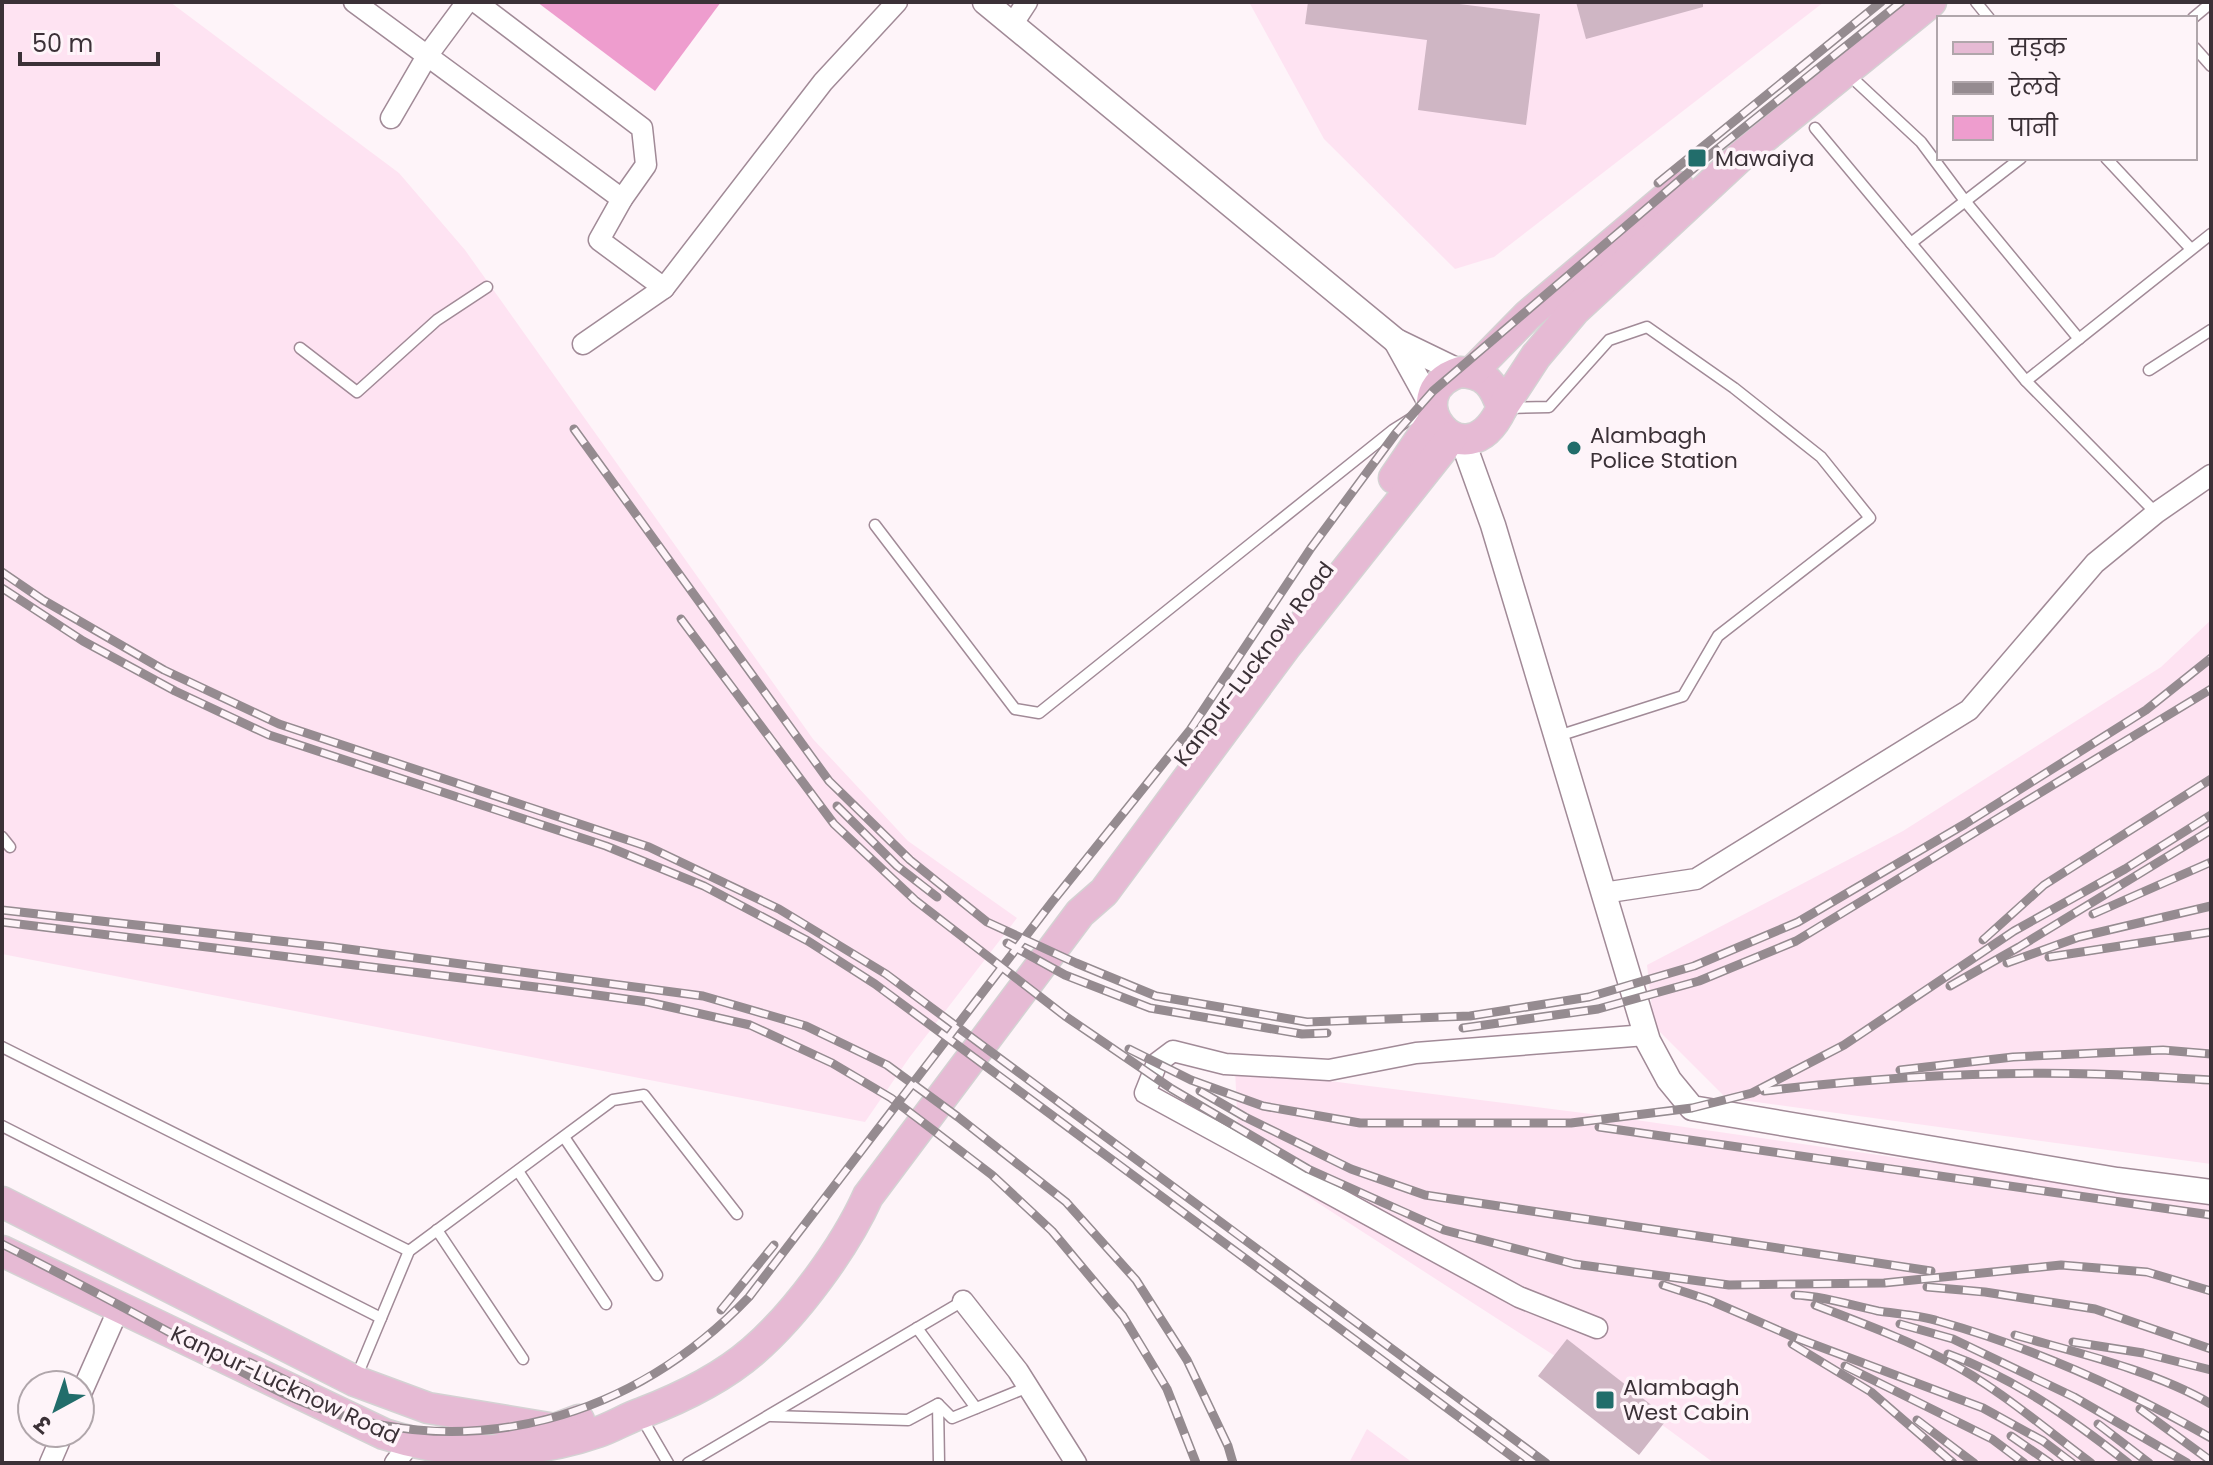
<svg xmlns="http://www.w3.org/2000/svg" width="2213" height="1465" font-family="Poppins,'Noto Sans Devanagari',sans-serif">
  <rect width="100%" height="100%" fill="#fef4f9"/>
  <g fill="#fee3f2">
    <path d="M2,2H170L399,173L465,250L813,739L908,841L1017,918L909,1058L865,1122L2,954Z"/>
    <path d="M1249,2H1824L1494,257L1455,269L1324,139Z"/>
    <path d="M2211,620V1164L1726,1098L1654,1026L1647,965L1903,831L2161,667Z"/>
    <path d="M1235,1069L1615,1117L2211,1203V1463H1714L1665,1427L1239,1152Z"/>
    <path d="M1367,1429L1413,1463H1349Z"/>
  </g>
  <path fill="#ee9dce" d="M537,2H721L655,91Z"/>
  <g fill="#cfb6c4">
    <path d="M1308,2H1443L1540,14L1526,125L1418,110L1427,40L1305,24Z"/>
    <path d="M1576,2H1703V7L1586,39Z"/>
    <path d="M1567,1339L1668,1418L1639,1455L1538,1376Z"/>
  </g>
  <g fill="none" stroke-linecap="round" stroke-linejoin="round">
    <g stroke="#a18a97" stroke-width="13">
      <g id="service">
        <path d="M1976,2L1989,18"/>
        <path d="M2193,18L2211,3"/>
        <path d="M2195,48L2211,66"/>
        <path d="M1847,73L1921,142L1965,201L2079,339"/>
        <path d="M1815,128L2026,381L2156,513"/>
        <path d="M2106,158L2191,249"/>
        <path d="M1911,243L2021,158"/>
        <path d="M300,348L357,392L437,320L487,287"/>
        <path d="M2149,370L2211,330"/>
        <path d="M2026,381L2211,234"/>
        <path d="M1508,408L1549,407L1609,340L1647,327L1734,388L1821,457L1870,518L1718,636L1683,696L1555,737"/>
        <path d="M875,525L1015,709L1039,713L1393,430L1428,408"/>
        <path d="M2,837L10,847"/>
        <path d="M2,1047L409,1251"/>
        <path d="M2,1126L381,1318"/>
        <path d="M564,1137L657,1275"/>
        <path d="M518,1171L606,1304"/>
        <path d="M437,1230L523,1359"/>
        <path d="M917,1328L976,1408"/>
        <path d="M356,1378L409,1251L613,1100L644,1095L737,1214"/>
        <path d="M938,1404L939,1463"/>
        <path d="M640,1415L668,1463"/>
        <path d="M771,1416L908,1420L938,1404L952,1418L1028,1387"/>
        <path d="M688,1463L963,1301"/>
      </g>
    </g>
    <g stroke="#a18a97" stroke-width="23">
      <g id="minor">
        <path d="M354,2L622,199"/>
        <path d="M476,2L642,128L646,165L622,199L599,240L664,288"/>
        <path d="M1012,25L1027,2"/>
        <path d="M391,118L427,56L467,2"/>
        <path d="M583,344L664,288L823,82L897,2"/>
        <path d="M1603,893L1696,879L1969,710L2095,563L2156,513L2211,475"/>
        <path d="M963,1301L1018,1371L1076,1463"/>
        <path d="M1597,1328L1519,1297L1145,1093L1157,1063L1173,1051L1225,1064L1329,1070L1416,1053L1646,1035"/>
        <path d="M80,1396L119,1308"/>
        <path d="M50,1463L63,1433"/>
        <path d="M395,1463L411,1442"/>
      </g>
    </g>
    <g stroke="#a18a97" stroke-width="27">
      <g id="tertiary">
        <path d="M985,2L1396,341L1460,372"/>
        <path d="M1396,341L1432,406"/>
        <path d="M1462,439L1493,525L1648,1041L1669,1080L1692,1108L2117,1180L2211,1192"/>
      </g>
    </g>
    <g stroke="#d4d2d3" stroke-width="33">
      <g id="primary">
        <path d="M1460,372C1486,373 1494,385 1502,408C1464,488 1392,393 1460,372Z"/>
        <path d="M1472,372L1528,315L1679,187"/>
        <path d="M1502,408L1536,356L1574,311L1741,156L1931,2"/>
        <path d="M1394,478L1434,419"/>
        <path d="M2,1202L355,1381L428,1408L555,1429L579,1420"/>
        <path d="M2,1251L384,1434C453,1456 529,1456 598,1432C613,1427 627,1418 642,1413C681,1398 722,1378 753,1351C796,1314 845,1247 868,1196L1080,913L1104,892L1286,646L1452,437"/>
      </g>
    </g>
    <use href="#service" stroke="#fff" stroke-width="10"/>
    <use href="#minor" stroke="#fff" stroke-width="20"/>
    <use href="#tertiary" stroke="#fff" stroke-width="24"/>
    <use href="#primary" stroke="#e6bad4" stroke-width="30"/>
    <g stroke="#958b90" stroke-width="9">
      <g id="rail">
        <path d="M1658,183L1881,2"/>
        <path d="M574,429L829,781L910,860L987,922L1076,963L1156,996L1307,1022L1470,1016L1589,997L1694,966L1798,922L1965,824L2146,710L2211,658"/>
        <path d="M2,572L43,600L164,670L279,724L649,847L779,909L886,974L1546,1463"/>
        <path d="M2,588L83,641L175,691L269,735L606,846L704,886L808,941L875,984L1521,1463"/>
        <path d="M681,619L834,824L915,900L1065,1016L1172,1089L1308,1169L1444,1230L1574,1264L1729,1285L1884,1283L2061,1265L2147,1272L2211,1291"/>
        <path d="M837,806L897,866L937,897"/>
        <path d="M2,910L333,947L703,996L806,1026L887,1065L958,1117L1066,1202L1136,1280L1187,1360L1228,1446L1233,1463"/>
        <path d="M2093,914L2211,862"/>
        <path d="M2,922L552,989L648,1002L750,1025L832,1063L891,1098L992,1175L1052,1231L1123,1316L1167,1389L1196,1463"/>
        <path d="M1983,940L2044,885L2211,779"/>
        <path d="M1007,943L1065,975L1150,1008L1302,1034L1327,1033"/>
        <path d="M2049,957L2211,932"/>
        <path d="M2007,963L2079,937L2211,906"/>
        <path d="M1950,986L2019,947L2211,830"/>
        <path d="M1463,1028L1598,1009L1699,981L1796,941L2211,689"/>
        <path d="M1129,1049L1191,1080L1263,1106L1360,1123H1571L1692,1108L1752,1093L1844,1045L2014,931L2125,869L2211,815"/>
        <path d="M1900,1070L2013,1057L2163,1050L2211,1054"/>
        <path d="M1200,1091L1245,1117L1351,1169L1425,1195L1931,1271"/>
        <path d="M1764,1091C1873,1078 1984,1071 2095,1074C2133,1075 2172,1078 2211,1080"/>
        <path d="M1599,1127L2211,1215"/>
        <path d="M2,1244C65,1276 127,1309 189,1343C230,1364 270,1390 313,1406C473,1465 633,1418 749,1297L1052,902L1190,730L1311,548L1396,433L1433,391L1701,162L1901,2"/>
        <path d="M1663,1285L1709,1300L1794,1337L1983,1408L2043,1441L2072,1463"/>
        <path d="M1927,1287L1985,1292L2095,1309L2211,1349"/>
        <path d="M1795,1295C1823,1296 1850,1305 1878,1311C1898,1314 1919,1315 1938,1321C2034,1348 2125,1389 2211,1438"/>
        <path d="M1815,1305C1859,1322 1903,1338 1945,1360C1997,1387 2044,1428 2091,1463"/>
        <path d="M721,1310L774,1245"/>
        <path d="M1900,1324L1953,1339L2074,1397L2187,1463"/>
        <path d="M2015,1335C2078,1353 2155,1371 2211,1404"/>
        <path d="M2073,1342L2143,1353L2211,1370"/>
        <path d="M1792,1344L1871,1392L1953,1463"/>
        <path d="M1948,1354C2015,1378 2073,1420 2128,1463"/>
        <path d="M249,1362L310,1392"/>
        <path d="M1845,1366L1992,1439L2024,1463"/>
        <path d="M2140,1409L2211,1461"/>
        <path d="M1917,1420L1974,1463"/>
        <path d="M2098,1424L2149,1463"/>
        <path d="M2011,1436L2050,1463"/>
      </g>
    </g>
    <use href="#rail" stroke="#fef4f9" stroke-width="6" stroke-dasharray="18" stroke-linecap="butt"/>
  </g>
  <g fill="#226d6b" stroke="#fef4f9" stroke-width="3">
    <rect x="1687" y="148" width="20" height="20" rx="4"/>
    <circle cx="1574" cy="448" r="8"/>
    <rect x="1595" y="1390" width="20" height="20" rx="4"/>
  </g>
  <g text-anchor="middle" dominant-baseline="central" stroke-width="7" stroke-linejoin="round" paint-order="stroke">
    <g font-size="22" fill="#3b3137" stroke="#fef4f9" text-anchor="start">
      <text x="1715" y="158">Mawaiya</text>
      <text x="1590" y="435">Alambagh<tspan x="1590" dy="25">Police Station</tspan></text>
      <text x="1623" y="1387">Alambagh<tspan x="1623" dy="25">West Cabin</tspan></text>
    </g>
    <g font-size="22" fill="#3b3137" stroke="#fef4f9">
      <text transform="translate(1254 664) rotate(-53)">Kanpur-Lucknow Road</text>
      <text transform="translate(285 1385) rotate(25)">Kanpur-Lucknow Road</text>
    </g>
  </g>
  <rect width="2213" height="1465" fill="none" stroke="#3b3137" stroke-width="8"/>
  <rect x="1937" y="16" width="260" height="144" fill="#fef4f9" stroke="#b0a6ab" stroke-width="2"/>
  <rect x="1953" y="42" width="40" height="12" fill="#e6bad4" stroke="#b0a6ab" stroke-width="2"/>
  <text x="2009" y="56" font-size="24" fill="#3b3137">सड़क</text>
  <rect x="1953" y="82" width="40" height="12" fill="#958b90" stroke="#b0a6ab" stroke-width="2"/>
  <text x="2009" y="96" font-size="24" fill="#3b3137">रेलवे</text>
  <rect x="1953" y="116" width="40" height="24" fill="#ee9dce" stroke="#b0a6ab" stroke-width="2"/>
  <text x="2009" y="136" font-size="24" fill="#3b3137">पानी</text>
  <g transform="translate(56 1409) rotate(220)"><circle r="38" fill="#fef4f9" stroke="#b0a6ab" stroke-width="2"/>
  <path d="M0-6L14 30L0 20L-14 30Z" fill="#226d6b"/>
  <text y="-12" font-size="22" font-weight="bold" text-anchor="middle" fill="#3b3137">उ</text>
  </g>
  <path d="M20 52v12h138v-12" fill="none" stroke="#3b3137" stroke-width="4"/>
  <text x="32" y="52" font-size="24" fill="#3b3137" stroke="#fef4f9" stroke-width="6" paint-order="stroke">50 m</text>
</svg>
